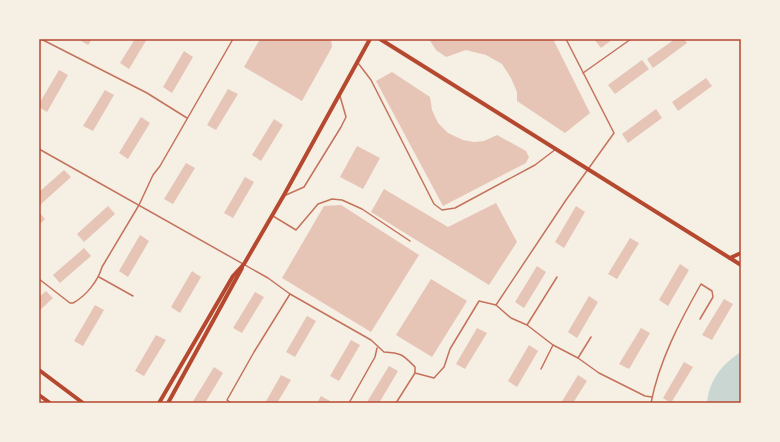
<svg xmlns="http://www.w3.org/2000/svg" width="780" height="442" font-family="Bitter,serif">
  <rect width="100%" height="100%" fill="#f6efe4"/>
  <path fill="#c9d6d2" d="M741,352V403H707C709,380 722,364 741,352Z"/>
  <g fill="#e6c5b7">
    <path d="M78,39H92L88,45Z"/>
    <path d="M135,39H147L129,69L120,63Z"/>
    <path d="M260,39H331L332,47L302,101L244,67Z"/>
    <path d="M429,39H553L590,113L565,133L517,101V92L511,78L502,64L486,55L466,50L446,57L436,50Z"/>
    <path d="M594,39H613L601,48Z"/>
    <path d="M675,39H684L687,43L653,68L647,59Z"/>
    <path d="M184,51L193,57L172,93L163,87Z"/>
    <path d="M642,60L649,69L615,94L608,85Z"/>
    <path d="M59,70L68,75L47,112L39,107V104Z"/>
    <path d="M392,72L430,97L432,110L438,123L448,133L463,140L474,142L484,141L497,135L526,151L529,157L526,163L443,206L376,81Z"/>
    <path d="M706,78L712,86L678,111L672,102Z"/>
    <path d="M228,89L238,94L216,130L207,125Z"/>
    <path d="M105,90L114,95L93,131L83,126Z"/>
    <path d="M656,109L662,118L628,143L622,134Z"/>
    <path d="M141,117L150,123L128,159L119,153Z"/>
    <path d="M274,119L283,125L261,161L252,155Z"/>
    <path d="M357,146L380,158L363,189L340,177Z"/>
    <path d="M186,163L195,168L173,204L164,199Z"/>
    <path d="M64,170L71,177L40,205L39,192Z"/>
    <path d="M245,177L254,182L233,218L224,213Z"/>
    <path d="M384,189L448,227L496,203L517,242L489,285L371,212Z"/>
    <path d="M341,205L419,255L371,332L282,278L324,206Z"/>
    <path d="M108,206L115,214L84,242L77,234Z"/>
    <path d="M576,206L585,212L564,248L555,242Z"/>
    <path d="M39,212L45,219L39,225Z"/>
    <path d="M140,235L149,241L128,277L119,271Z"/>
    <path d="M630,238L639,243L617,279L608,274Z"/>
    <path d="M84,248L91,256L60,283L53,275Z"/>
    <path d="M680,264L689,270L668,306L659,300Z"/>
    <path d="M537,266L546,272L524,308L515,302Z"/>
    <path d="M192,271L201,277L180,313L171,307Z"/>
    <path d="M431,279L467,301L432,357L396,335Z"/>
    <path d="M46,291L53,298L39,311V297Z"/>
    <path d="M255,292L264,297L242,333L233,328Z"/>
    <path d="M589,296L598,302L577,338L568,332Z"/>
    <path d="M724,299L733,304L712,340L702,335Z"/>
    <path d="M95,305L104,310L83,346L74,341Z"/>
    <path d="M307,316L316,321L295,357L286,352Z"/>
    <path d="M477,328L487,333L465,369L456,364Z"/>
    <path d="M641,328L650,333L629,369L619,364Z"/>
    <path d="M156,335L166,340L144,376L135,371Z"/>
    <path d="M351,340L360,345L339,381L330,376Z"/>
    <path d="M529,345L538,351L517,387L508,381Z"/>
    <path d="M684,362L693,367L671,403L663,398Z"/>
    <path d="M389,366L398,371L379,403H369L367,402Z"/>
    <path d="M214,367L223,373L205,403H192Z"/>
    <path d="M281,375L291,380L277,403H265Z"/>
    <path d="M578,375L587,381L573,403H561Z"/>
    <path d="M321,396L330,401L329,403H317Z"/>
  </g>
  <g fill="none" stroke-linecap="round" stroke-linejoin="round">
    <g stroke="#c5725c" stroke-width="1.5">
      <path d="M41,39L147,93L187,118"/>
      <path d="M358,63L371,80L434,204L442,210L455,208L535,165L556,149"/>
      <path d="M583,73L631,39"/>
      <path d="M39,149L268,278L290,294L371,340L384,352C402,353 403,355 415,367V373L396,403"/>
      <path d="M286,195L304,187L341,127L346,117L340,96"/>
      <path d="M273,216L296,230L318,204L332,199L342,200L362,209L410,241"/>
      <path d="M99,277L133,296"/>
      <path d="M39,279L70,303H73C86,296 98,281 102,267L139,205L153,175L160,166L233,39"/>
      <path d="M496,305L566,200L614,133L566,39"/>
      <path d="M527,325L557,277"/>
      <path d="M578,358L591,337"/>
      <path d="M541,369L553,345"/>
      <path d="M415,373L434,378L444,367L450,349L479,301L496,305L511,318L527,325L553,345L578,358L599,373L645,396L652,397"/>
      <path d="M231,403L227,400L254,352L290,294"/>
      <path d="M349,403L375,357L377,348"/>
      <path d="M651,403C659,361 680,321 701,284L712,291L713,297L700,319"/>
    </g>
    <g stroke="#b5482f" stroke-width="4">
      <path d="M380,39L741,265"/>
      <path d="M730,258L741,253"/>
      <path d="M39,370L83,403"/>
      <path d="M39,395L50,403"/>
      <path d="M159,403L233,276L244,264L284,195L370,39"/>
      <path d="M168,403L242,268"/>
    </g>
  </g>
  <rect width="780" height="442" fill="none" stroke="#f6efe4" stroke-width="80"/>
  <rect x="40" y="40" width="700" height="362" fill="none" stroke="#b5482f" stroke-width="1.5"/>
</svg>
